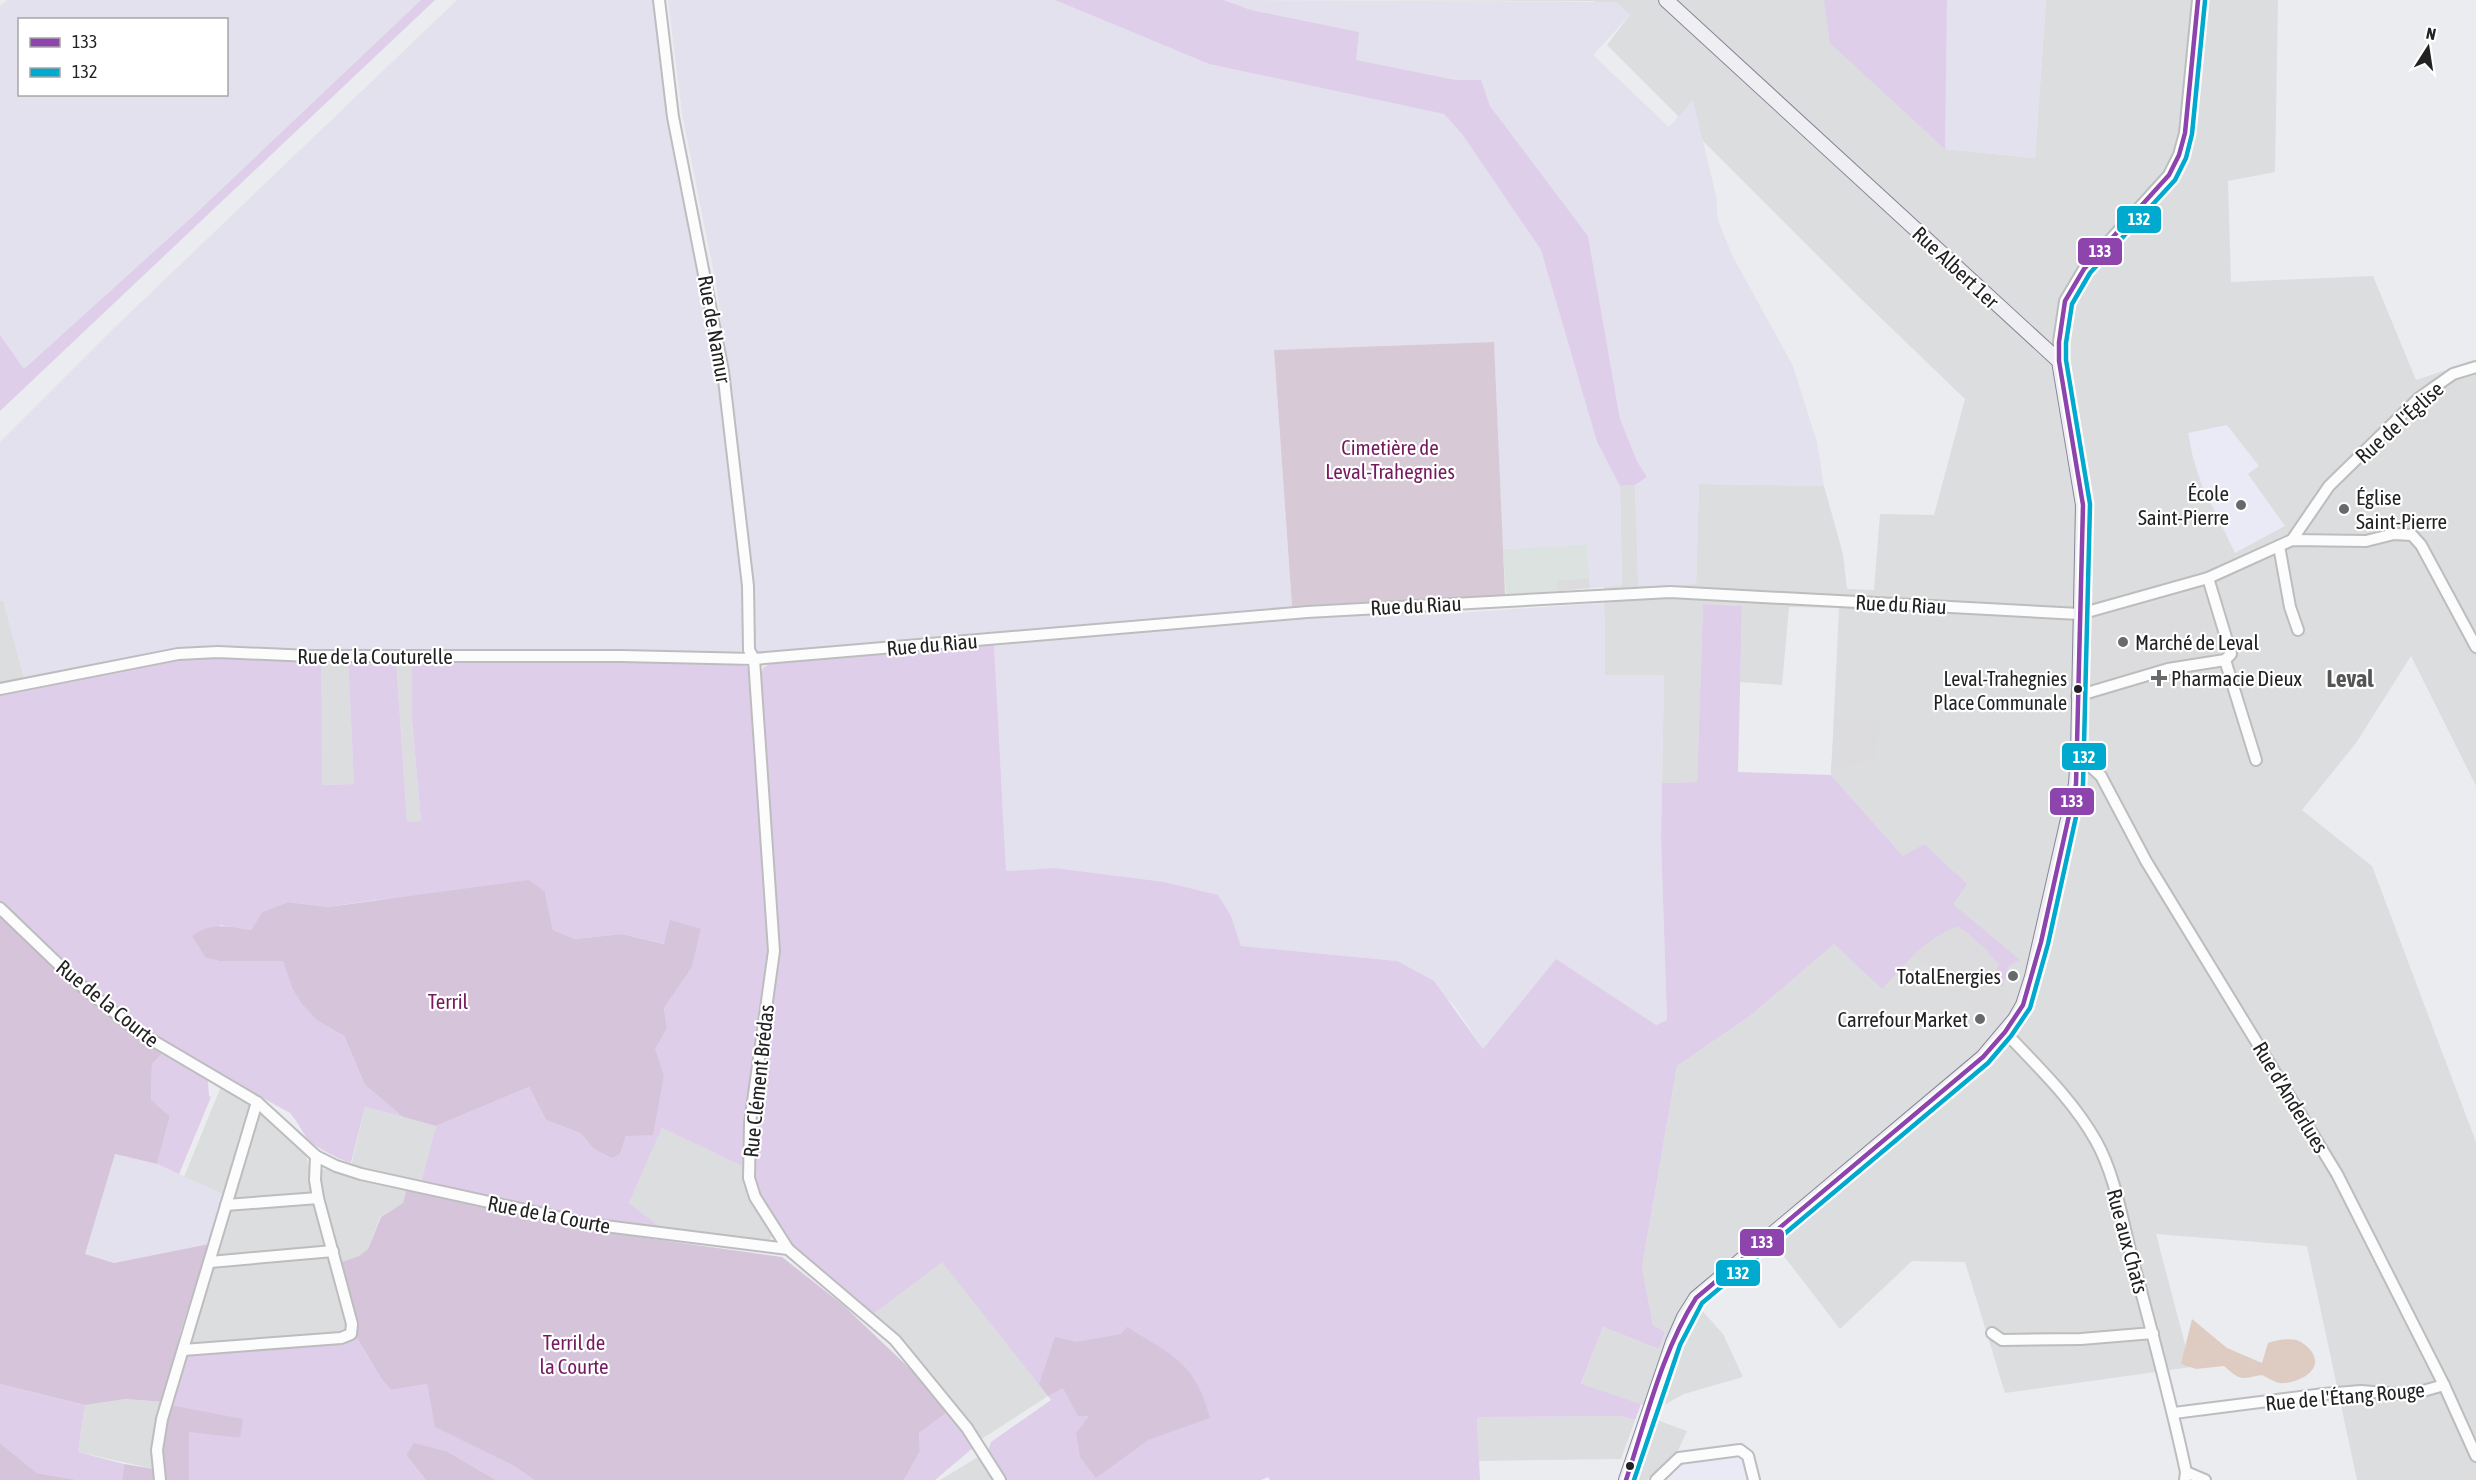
<svg xmlns="http://www.w3.org/2000/svg" width="2476" height="1480" font-family="'Asap Condensed',sans-serif">
  <rect width="100%" height="100%" fill="#ebecef"/>
  <g fill="#dcddde">
    <path d="M1362,0H1947L1945,149L2035,158L2046,0H2278L2275,172L2228,181L2231,282L2373,276L2416,380L2476,360V786L2411,656L2356,743L2302,810L2372,866L2476,1142V1480H2357L2307,1246L2156,1234L2191,1367L2005,1393L1965,1262L1912,1261L1840,1329L1773,1242L1713,1290L1698,1306L1723,1334L1743,1377L1684,1394L1657,1409L1581,1385L1603,1327L1659,1349L1665,1332L1653,1325L1642,1267L1677,1066L1750,1016L1834,944L1879,985L1928,849L1924,844L1904,857L1831,775L1839,608L1789,607L1782,685L1740,682L1742,606L1703,604L1697,782L1662,783L1664,675H1605L1604,587L1622,585L1620,486L1635,485L1639,586L1696,584L1699,484L1824,486L1843,554L1847,589L1874,590L1880,514L1934,515L1965,399L1859,297L1607,45L1630,15L1593,1Z"/>
    <path d="M3,600L25,681L0,686V601Z"/>
    <path d="M321,659H348L354,784L321,785Z"/>
    <path d="M396,659H412V720L421,821L407,822Z"/>
    <path d="M222,1084L253,1103L225,1195L184,1177Z"/>
    <path d="M365,1107L436,1126L421,1182L351,1167Z"/>
    <path d="M264,1110L304,1152L307,1159L349,1332L189,1347L259,1111Z"/>
    <path d="M662,1128L744,1167L745,1177L771,1230L772,1236L769,1242L663,1229L629,1203Z"/>
    <path d="M324,1169H332L407,1188L403,1203L380,1217L368,1249L360,1256L339,1263L319,1185L320,1172Z"/>
    <path d="M942,1261L1048,1396L980,1440L958,1408L897,1336L872,1315Z"/>
    <path d="M126,1399L163,1402L154,1469L78,1452L85,1405Z"/>
    <path d="M1621,1416L1635,1420L1621,1459L1479,1461L1477,1417Z"/>
    <path d="M1654,1419L1687,1431L1675,1457L1652,1480H1634Z"/>
    <path d="M988,1451L1005,1480H940Z"/>
  </g>
  <path fill="#dbe2df" d="M1587,544L1590,588L1506,595L1503,549Z"/>
  <g fill="#eae9f6">
    <path d="M2227,425L2259,466L2248,474L2285,526L2235,553L2201,483L2193,458L2188,433Z"/>
    <path d="M1683,1448L1750,1451L1755,1480H1647Z"/>
  </g>
  <g fill="#e3e1ed" fill-rule="evenodd">
    <path d="M7,0H421L191,218L24,369L0,335V6ZM20,20H226V94H20Z"/>
    <path d="M457,0H655L657,43L664,92L715,344L743,560L744,645L741,652L716,655L259,650L194,647L25,681L3,600L0,601V442L114,328Z"/>
    <path d="M668,0H1055L1209,64L1444,114L1462,134L1541,250L1597,442L1620,486L1622,586L1590,588L1587,544L1503,549L1494,342L1274,350L1292,606L760,655L752,647L727,369L717,289L682,113Z"/>
    <path d="M1225,0L1616,2L1630,15L1593,55L1669,127L1693,100L1716,196L1718,220L1732,255L1793,366L1817,442L1824,486L1699,484L1696,584L1638,586L1635,485L1647,477L1637,461L1620,419L1588,236L1490,106L1481,81L1456,80L1355,60L1359,32L1251,10Z"/>
    <path d="M1947,0H2046L2035,158L1945,149Z"/>
    <path d="M1604,603L1605,675H1664L1661,840L1667,1020L1656,1025L1556,960L1483,1049L1454,1005L1397,961L1241,946L1231,916L1054,868L1006,871L994,643L1265,620L1394,612L1428,615Z"/>
    <path d="M115,1154L157,1164L225,1195L209,1244L114,1263L84,1254Z"/>
  </g>
  <g fill="#dfcee9">
    <path d="M421,0H435L0,411V335L24,369L191,218Z"/>
    <path d="M1055,0H1224L1251,10L1359,32L1356,60L1456,80H1481L1490,106L1588,236L1620,419L1637,461L1647,477L1635,485L1620,486L1597,442L1541,250L1462,134L1444,114L1209,64Z"/>
    <path d="M1824,0H1947L1945,149L1830,43Z"/>
    <path d="M1703,604L1742,606L1738,772L1831,775L1903,856L1924,844L1967,884L1953,904L2020,960L2009,965L2003,986H2001L1995,969L1998,964L1987,954L1988,951L1959,927C1927,935 1904,966 1882,989L1834,944L1750,1016L1677,1066L1642,1267L1653,1325L1665,1332L1659,1349L1603,1327L1581,1384L1641,1404L1635,1420L1621,1416L1477,1417L1480,1480H1270L1268,1477L1261,1480H1005L988,1451L991,1442L1051,1400L942,1262L872,1315L790,1242L758,1192L754,1181L751,1152L777,952L760,674L764,667L772,663L994,643L1006,871L1054,868L1164,882L1218,895L1231,916L1241,946L1397,961L1434,981L1483,1049L1556,959L1656,1025L1667,1020L1661,840L1662,783L1697,782Z"/>
    <path d="M198,655L321,659L322,785L354,784L348,659H396L407,822L421,821L412,720V659L740,662L749,668L751,673L769,943L747,1114L744,1167L662,1128L629,1203L663,1229L584,1218L421,1182L436,1126L529,1087L546,1120L580,1133L593,1148L620,1154L626,1136L664,1075L654,1049L667,1028L664,1008L691,969L665,944L622,934L575,939L553,930L545,892L376,900L328,907L288,902L262,912L251,930L220,925L206,958L219,961L283,960L292,988L318,1021L344,1036L365,1085L403,1117L365,1107L351,1163C339,1159 314,1147 306,1137C301,1129 297,1121 290,1113L144,1032L84,982L0,902V692Z"/>
    <path d="M162,1054L208,1081L209,1096L211,1097L179,1174L157,1164L170,1116L151,1100L152,1064Z"/>
    <path d="M355,1335L381,1378L391,1390L427,1384L436,1427L514,1466L534,1480H496L448,1452L406,1455L426,1480H189V1431L240,1438L170,1405L186,1352Z"/>
    <path d="M0,1384L85,1405L78,1452L124,1464L122,1480H78L37,1473L0,1443Z"/>
    <path d="M949,1411L974,1447L935,1480H904L920,1451L919,1433Z"/>
  </g>
  <g fill="#d6c4db">
    <path d="M529,880L545,892L553,930L575,939L622,934L664,944L670,920L701,929L691,969L664,1008L667,1028L655,1049L664,1075L653,1135L626,1136L620,1154L612,1158L593,1148L580,1133L546,1120L529,1087L436,1126L403,1117L365,1085L344,1036L318,1021L302,1004L292,988L283,961H219L206,958L192,936C211,922 229,926 251,930L262,912L288,902L328,907Z"/>
    <path d="M0,913C52,964 100,1016 162,1054L152,1064L151,1100L170,1116L157,1164L115,1154L85,1254L114,1263L209,1244L181,1330L163,1402L126,1399L85,1405L0,1384Z"/>
    <path d="M407,1188L588,1230L782,1257L843,1305L926,1384L949,1411L919,1433L920,1451L904,1480H534L514,1466L435,1427L427,1384L391,1390L381,1378L355,1335L339,1263L359,1256L368,1249L381,1217L403,1203Z"/>
    <path d="M1127,1327C1172,1355 1196,1363 1210,1418L1148,1440L1096,1478L1080,1457L1076,1433L1089,1416H1078L1063,1388L1048,1396L1039,1384L1055,1337L1077,1342L1121,1334Z"/>
    <path d="M170,1405L243,1419L240,1438L189,1432V1480H163L161,1451Z"/>
    <path d="M0,1443L37,1473L78,1480H0Z"/>
    <path d="M414,1443L448,1452L496,1480H426L406,1455Z"/>
    <path d="M124,1464L154,1469L156,1480H122Z"/>
  </g>
  <path fill="#d7c9d5" d="M1494,342L1505,595L1292,606L1274,350Z"/>
  <g fill="#dcdcde">
    <path d="M1589,578L1590,588L1557,591V581Z"/>
    <path d="M2200,592L2222,652L2089,685L2090,620Z"/>
    <path d="M1835,718L1879,719L1876,759L1831,771Z"/>
    <path d="M1957,927L1968,933L1999,964L1996,971L2003,991L2011,1004L1995,1028L1914,954L1946,931Z"/>
  </g>
  <path fill="#deccc3" d="M2192,1319L2227,1348L2262,1363L2268,1343C2277,1340 2292,1337 2301,1342C2318,1353 2321,1368 2302,1378C2296,1381 2286,1384 2279,1383C2274,1382 2267,1377 2262,1375C2240,1379 2241,1381 2224,1366L2196,1369L2181,1364Z"/>
  <g fill="none" stroke-linecap="round" stroke-linejoin="round">
    <g stroke="#bcbdbe" stroke-width="14">
      <g id="street">
        <path d="M659,0L673,117L723,371L748,586L749,650L754,659L774,951L750,1123L749,1178L755,1197L788,1249L895,1340L967,1428L1000,1480"/>
        <path d="M2059,361V342L2065,301L2084,269L2169,175L2179,155L2185,133L2198,0"/>
        <path d="M2292,540L2329,486L2419,398L2453,374L2476,367"/>
        <path d="M2279,546L2290,607L2298,630"/>
        <path d="M2225,660L2256,760"/>
        <path d="M0,689L178,654L218,652L311,656H622L754,659L1307,612L1670,592L2080,614L2208,578L2292,540L2366,541L2394,534L2412,535L2421,545L2476,647"/>
        <path d="M2077,696L2168,669L2225,660L2231,654L2208,578"/>
        <path d="M2078,755L2101,776L2146,861L2337,1174L2444,1385L2476,1456"/>
        <path d="M0,908L78,983L140,1033L257,1102L316,1156L336,1166L361,1174L589,1224L788,1249"/>
        <path d="M2005,1032C2037,1066 2073,1100 2096,1141C2114,1173 2121,1214 2130,1250C2150,1324 2170,1397 2186,1472L2185,1480"/>
        <path d="M226,1205L318,1198"/>
        <path d="M210,1262L333,1251"/>
        <path d="M1992,1333L2002,1340L2081,1339L2153,1333"/>
        <path d="M183,1350L341,1338L351,1334L352,1324L318,1198L315,1180L316,1156"/>
        <path d="M2174,1413L2324,1394L2361,1391L2398,1394L2423,1391L2444,1385"/>
        <path d="M2186,1472L2205,1480"/>
        <path d="M160,1480L157,1450L162,1419L257,1102"/>
        <path d="M1656,1480L1679,1458L1740,1450L1748,1456L1754,1480"/>
      </g>
    </g>
    <g stroke="#898598" stroke-width="16">
      <path id="secondary" d="M1626,1480L1673,1342L1684,1317L1696,1298L1983,1057L2015,1019L2023,1005L2032,977L2076,784L2078,755L2083,505L2059,361L1666,0"/>
    </g>
    <use href="#street" stroke="#fcfcfd" stroke-width="10"/>
    <use href="#secondary" stroke="#eeeef3" stroke-width="14"/>
    <g stroke="#fff" stroke-width="9">
      <path id="bus-1" d="M1626,1480C1646,1420 1662,1351 1696,1298L1983,1057L2005,1032L2023,1005L2041,942L2076,784L2083,505L2059,361V342L2065,301L2084,269L2169,175L2179,155L2185,133L2198,0"/>
    </g>
    <g stroke="#fff" stroke-width="9">
      <path id="bus-2" d="M1634,1480L1680,1345L1702,1303L1988,1063L2011,1036L2030,1008L2048,944L2083,785L2090,504L2066,360V343L2072,304L2090,273L2175,180L2186,158L2192,134L2205,1"/>
    </g>
    <use href="#bus-1" stroke="#8e44ad" stroke-width="4.5"/>
    <use href="#bus-2" stroke="#00a9ce" stroke-width="4.5"/>
  </g>
  <g fill="#68696a" stroke="#fff" stroke-width="2">
    <circle cx="2241" cy="505" r="6"/>
    <circle cx="2344" cy="509" r="6"/>
    <circle cx="2123" cy="642" r="6"/>
    <path d="M2156 669h6v6h6v6h-6v6h-6v-6h-6v-6h6z"/>
    <circle cx="2013" cy="976" r="6"/>
    <circle cx="1980" cy="1019" r="6"/>
  </g>
  <g fill="#222" stroke="#fff" stroke-width="2">
    <circle cx="2078" cy="689" r="5"/>
    <circle cx="1630" cy="1466" r="5"/>
  </g>
  <g text-anchor="middle" dominant-baseline="central" stroke-width="4.5" stroke-linejoin="round" paint-order="stroke">
    <g font-size="20" fill="#222" stroke="#fff" text-anchor="end">
      <text x="2067" y="678">Leval-Trahegnies<tspan x="2067" dy="24">Place Communale</tspan></text>
    </g>
    <g font-size="21" fill="#222" stroke="#fff">
      <text transform="translate(1956 267) rotate(43)">Rue Albert 1er</text>
      <text transform="translate(715 329) rotate(80)">Rue de Namur</text>
      <text transform="translate(2399 422) rotate(-42)">Rue de l'Église</text>
      <text transform="translate(1901 604) rotate(3)">Rue du Riau</text>
      <text transform="translate(1416 605) rotate(-3)">Rue du Riau</text>
      <text transform="translate(932 644) rotate(-5)">Rue du Riau</text>
      <text x="375" y="656">Rue de la Couturelle</text>
      <text transform="translate(108 1003) rotate(39)">Rue de la Courte</text>
      <text transform="translate(758 1081) rotate(-84)">Rue Clément Brédas</text>
      <text transform="translate(2291 1097) rotate(59)">Rue d'Anderlues</text>
      <text transform="translate(549 1214) rotate(11)">Rue de la Courte</text>
      <text transform="translate(2128 1241) rotate(75)">Rue aux Chats</text>
      <text transform="translate(2345 1396) rotate(-5)">Rue de l'Étang Rouge</text>
    </g>
    <g font-size="21" fill="#751a5f" stroke="#fff">
      <text x="1390" y="447">Cimetière de<tspan x="1390" dy="24">Leval-Trahegnies</tspan></text>
      <text x="448" y="1001">Terril</text>
      <text x="574" y="1342">Terril de<tspan x="574" dy="24">la Courte</tspan></text>
    </g>
    <g font-size="21" fill="#222" stroke="#fff" text-anchor="end">
      <text x="2229" y="493">École<tspan x="2229" dy="24">Saint-Pierre</tspan></text>
      <text x="2356" y="497" text-anchor="start">Église<tspan x="2356" dy="24">Saint-Pierre</tspan></text>
      <text x="2135" y="642" text-anchor="start">Marché de Leval</text>
      <text x="2171" y="678" text-anchor="start">Pharmacie Dieux</text>
      <text x="2001" y="976">TotalEnergies</text>
      <text x="1968" y="1019">Carrefour Market</text>
    </g>
    <g font-size="24" font-weight="bold" fill="#555" stroke="#fff">
      <text x="2350" y="678">Leval</text>
    </g>
  </g>
  <g stroke="#fff" stroke-width="2">
    <rect x="2116" y="205" width="46" height="29" rx="6" fill="#00a9ce"/>
    <rect x="2077" y="237" width="46" height="29" rx="6" fill="#8e44ad"/>
    <rect x="2061" y="742" width="46" height="29" rx="6" fill="#00a9ce"/>
    <rect x="2049" y="787" width="46" height="29" rx="6" fill="#8e44ad"/>
    <rect x="1739" y="1228" width="46" height="29" rx="6" fill="#8e44ad"/>
    <rect x="1715" y="1259" width="46" height="28" rx="6" fill="#00a9ce"/>
  </g>
  <g font-size="16" text-anchor="middle" font-weight="bold" fill="#fff">
    <text x="2139" y="225">132</text>
    <text x="2100" y="257">133</text>
    <text x="2084" y="763">132</text>
    <text x="2072" y="807">133</text>
    <text x="1762" y="1248">133</text>
    <text x="1738" y="1279">132</text>
  </g>
  <rect x="18" y="18" width="210" height="78" fill="#ffffff" stroke="#a7a7a7" stroke-width="1.5"/>
  <rect x="30" y="38" width="30" height="9" fill="#8e44ad" stroke="#a7a7a7" stroke-width="1.5"/>
  <text x="72" y="48" font-size="18" fill="#222222">133</text>
  <rect x="30" y="68" width="30" height="9" fill="#00a9ce" stroke="#a7a7a7" stroke-width="1.5"/>
  <text x="72" y="78" font-size="18" fill="#222222">132</text>
  <g transform="translate(2428 48) rotate(12)" stroke="#ffffff" stroke-width="4.5" paint-order="stroke">
  <path d="M0-4.5L10 22L0 15L-10 22Z" fill="#222222"/>
  <text y="-9" font-size="16" font-weight="bold" text-anchor="middle" fill="#222222">N</text>
  </g>
</svg>
